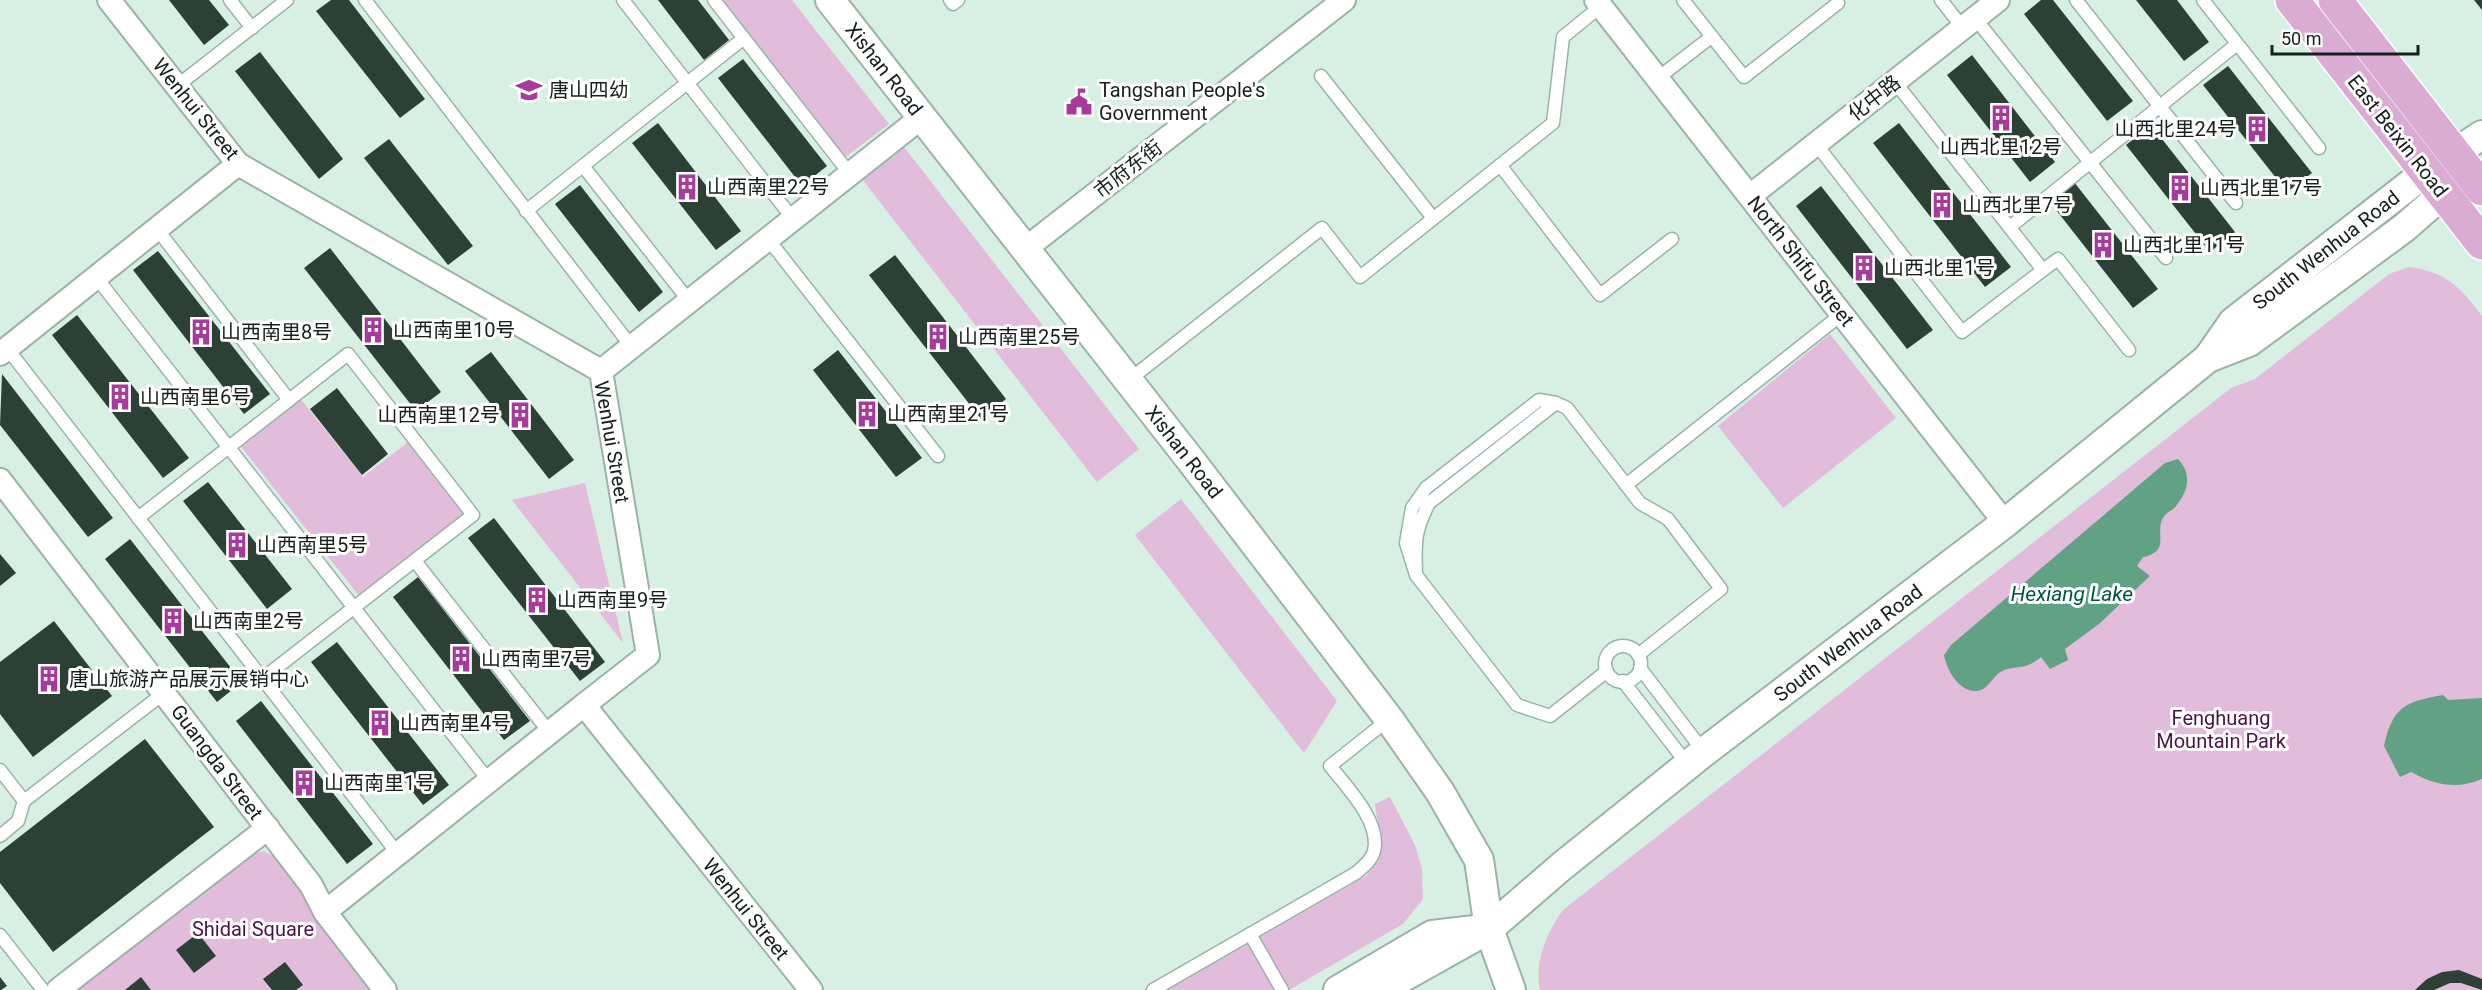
<svg xmlns="http://www.w3.org/2000/svg" width="2482" height="990" font-family="Roboto,'Noto Sans SC',sans-serif">
  <rect width="100%" height="100%" fill="#d7f0e3"/>
  <g fill="#e2bcdb">
    <path d="M721,0H792L889,124L844,158Z"/>
    <path d="M904,147L1139,449L1097,482L862,179Z"/>
    <path d="M2409,267C2447,272 2460,287 2482,316V990H1540C1534,962 1547,932 1563,910L2231,388L2255,379L2389,274Z"/>
    <path d="M1830,334L1896,418L1783,508L1718,426Z"/>
    <path d="M299,397L363,477L408,442L465,514L360,597L239,444Z"/>
    <path d="M585,483L623,643L512,500Z"/>
    <path d="M1181,499L1337,701L1304,753L1135,535Z"/>
    <path d="M1390,797L1415,845L1422,869L1423,899L1403,924L1289,990H1168L1366,876L1379,860L1380,840L1375,804Z"/>
    <path d="M263,851L276,857L287,868L343,957L369,990H78L247,856Z"/>
  </g>
  <g fill="#61a284">
    <path d="M2178,459C2192,474 2189,490 2176,506C2173,510 2168,512 2165,515C2152,531 2173,551 2143,557L2137,566L2150,576L2099,624L2065,649L2068,660L2050,669L2041,657C2022,672 2018,664 2002,671C1994,675 1990,686 1981,690C1961,696 1947,671 1944,655L1951,645L2165,463Z"/>
    <path d="M2443,695L2448,700L2482,698V779C2456,790 2435,785 2411,772L2400,777L2384,746C2393,706 2405,702 2443,695Z"/>
  </g>
  <g fill="#2c4036">
    <path d="M169,0H209L229,25L204,45Z"/>
    <path d="M331,0H349L425,99L400,118L316,11Z"/>
    <path d="M658,0H698L729,40L704,60Z"/>
    <path d="M2041,0H2053L2133,101L2107,121L2024,14Z"/>
    <path d="M2136,0H2177L2209,42L2184,61Z"/>
    <path d="M2474,0H2482V10Z"/>
    <path d="M260,52L343,159L319,179L235,71Z"/>
    <path d="M1972,55L2055,162L2030,182L1947,75Z"/>
    <path d="M743,59L827,166L802,186L718,78Z"/>
    <path d="M2228,66L2312,173L2287,192L2203,85Z"/>
    <path d="M658,123L741,231L716,250L632,143Z"/>
    <path d="M1899,123L2011,267L1985,287L1873,143Z"/>
    <path d="M2151,125L2235,232L2210,252L2126,145Z"/>
    <path d="M389,139L473,246L448,265L364,158Z"/>
    <path d="M2074,182L2158,289L2133,308L2049,201Z"/>
    <path d="M580,185L663,292L639,312L555,204Z"/>
    <path d="M1821,186L1933,330L1907,349L1796,206Z"/>
    <path d="M330,248L441,392L416,411L304,268Z"/>
    <path d="M158,251L270,394L244,414L133,270Z"/>
    <path d="M895,255L1006,399L981,419L869,275Z"/>
    <path d="M77,315L189,458L163,478L52,335Z"/>
    <path d="M838,350L922,458L896,477L813,370Z"/>
    <path d="M491,352L574,460L549,479L465,371Z"/>
    <path d="M2,374L113,518L88,537L0,425Z"/>
    <path d="M337,388L388,454L362,475L310,409Z"/>
    <path d="M208,482L292,589L267,609L183,501Z"/>
    <path d="M494,518L605,662L580,681L468,538Z"/>
    <path d="M130,539L242,682L217,702L105,559Z"/>
    <path d="M0,554L16,573L0,586Z"/>
    <path d="M418,577L530,721L504,740L393,597Z"/>
    <path d="M54,621L112,696L33,757L0,714V662Z"/>
    <path d="M337,642L449,785L423,805L311,662Z"/>
    <path d="M261,701L373,844L347,864L236,721Z"/>
    <path d="M145,739L214,827L53,952L0,883V852Z"/>
    <path d="M198,933L216,956L194,973L176,950Z"/>
    <path d="M285,962L303,985L296,990H272L263,979Z"/>
    <path d="M2459,970L2482,979V990L2461,983H2450L2434,990H2415L2427,979L2442,972Z"/>
    <path d="M0,977L7,986L1,990H0Z"/>
    <path d="M141,977L151,990H125Z"/>
  </g>
  <g fill="none" stroke-linecap="round" stroke-linejoin="round">
    <g stroke="#9bb3a7" stroke-width="15">
      <g id="service">
        <path d="M230,0L252,28"/>
        <path d="M365,0L631,346"/>
        <path d="M623,0L793,219"/>
        <path d="M714,0L850,174"/>
        <path d="M950,0L953,4L958,0"/>
        <path d="M1683,0L1744,77L1838,3"/>
        <path d="M1941,0L1963,28"/>
        <path d="M2076,0L2236,203"/>
        <path d="M2203,0L2319,148"/>
        <path d="M1975,18L2166,258"/>
        <path d="M1321,76L1433,218"/>
        <path d="M1658,78L1711,37"/>
        <path d="M177,86L287,0"/>
        <path d="M1816,144L1962,332L2043,270L1895,82"/>
        <path d="M1500,165L1600,295L1672,239"/>
        <path d="M583,166L689,301"/>
        <path d="M526,211L744,38"/>
        <path d="M2010,227L2237,44"/>
        <path d="M157,229L289,400"/>
        <path d="M768,239L938,456"/>
        <path d="M2043,270L2058,259L2129,350"/>
        <path d="M96,277L489,781"/>
        <path d="M7,348L398,854"/>
        <path d="M1129,380L1322,228L1360,277L1553,123L1563,37L1601,6"/>
        <path d="M1556,403L1429,503C1414,532 1415,543 1416,575L1406,543L1412,508L1426,488L1539,400L1556,403L1567,408L1640,503L1668,519L1721,589L1638,655"/>
        <path d="M1626,485L1842,314"/>
        <path d="M138,518L348,354L473,515L262,679"/>
        <path d="M415,561L550,733"/>
        <path d="M1416,575L1517,705L1550,716L1607,671"/>
        <circle cx="1623" cy="664" r="18"/>
        <path d="M1640,668L1704,752"/>
        <path d="M1623,681L1688,765"/>
        <path d="M0,770L24,801L164,693"/>
        <path d="M0,836L18,821L24,801"/>
        <path d="M1250,934L1282,990"/>
        <path d="M0,935L43,990"/>
        <path d="M1153,990L1356,873C1363,867 1372,860 1374,851C1381,822 1347,787 1330,766L1389,719"/>
      </g>
    </g>
    <g stroke="#9bb3a7" stroke-width="26">
      <g id="minor">
        <path d="M109,0L238,164L601,371L648,655L584,705L811,990"/>
        <path d="M1596,0L2005,523"/>
        <path d="M1750,196L1998,0"/>
        <path d="M1025,249L1344,0"/>
        <path d="M0,354L238,164"/>
        <path d="M601,371L922,117"/>
        <path d="M0,480L311,885L325,912L385,990"/>
        <path d="M325,912L584,705"/>
        <path d="M58,990L268,828"/>
      </g>
    </g>
    <g stroke="#9bb3a7" stroke-width="32">
      <g id="tertiary">
        <path d="M830,0L1189,458L1389,719L1440,792L1479,860L1489,929L1511,990"/>
        <path d="M2208,358L2249,342L2404,228L2459,180"/>
        <path d="M1338,990L1432,935L1475,930"/>
        <path d="M1380,990L1489,929L1562,866L1704,752L2005,523L2208,358L2233,322L2426,172L2482,135"/>
      </g>
    </g>
    <g stroke="#fff" stroke-width="36">
      <g id="primary">
        <path d="M2292,0L2482,243"/>
        <path d="M2335,0L2482,189"/>
      </g>
    </g>
    <use href="#service" stroke="#fff" stroke-width="12"/>
    <use href="#minor" stroke="#fff" stroke-width="22"/>
    <use href="#tertiary" stroke="#fff" stroke-width="28"/>
    <use href="#primary" stroke="#daacd4" stroke-width="33"/>
  </g>
  <defs>
    <g id="school-bare" transform="scale(2.07)"><path d="M0-5L7-2L0 1L-7-2ZM-4 1L0 2.5L4 1V4Q0 6-4 4Z" fill="#a73b9b" stroke="#fff" stroke-width="2.5" paint-order="stroke"/></g>
    <g id="civic-bare" transform="scale(2.07)"><path d="M-.6-6.5H3V-4.5H.6V-3L4-1V1h2V6H-6V1h2V-1L-.6-3ZM-1.2 2.5V6h2.4V2.5Z" fill="#a73b9b" stroke="#fff" stroke-width="2.5" paint-order="stroke"/></g>
    <g id="building-bare" transform="scale(2.07)"><path d="M-4-6H4V6H1V3H-1V6H-4ZM-2.5-4.3h1.7v1.8h-1.7ZM.8-4.3h1.7v1.8H.8ZM-2.5-1h1.7V.8h-1.7ZM.8-1h1.7V.8H.8Z" fill="#a73b9b" stroke="#fff" stroke-width="2.5" paint-order="stroke"/></g>
  </defs>
  <g fill-rule="evenodd">
    <use href="#school-bare" x="529" y="90"/>
    <use href="#civic-bare" x="1079" y="102"/>
    <use href="#building-bare" x="2001" y="118"/>
    <use href="#building-bare" x="2257" y="129"/>
    <use href="#building-bare" x="687" y="187"/>
    <use href="#building-bare" x="2180" y="188"/>
    <use href="#building-bare" x="1942" y="205"/>
    <use href="#building-bare" x="2103" y="245"/>
    <use href="#building-bare" x="1864" y="268"/>
    <use href="#building-bare" x="373" y="330"/>
    <use href="#building-bare" x="201" y="332"/>
    <use href="#building-bare" x="938" y="337"/>
    <use href="#building-bare" x="120" y="397"/>
    <use href="#building-bare" x="867" y="414"/>
    <use href="#building-bare" x="520" y="415"/>
    <use href="#building-bare" x="237" y="545"/>
    <use href="#building-bare" x="537" y="600"/>
    <use href="#building-bare" x="173" y="621"/>
    <use href="#building-bare" x="461" y="659"/>
    <use href="#building-bare" x="49" y="679"/>
    <use href="#building-bare" x="380" y="723"/>
    <use href="#building-bare" x="304" y="783"/>
  </g>
  <g text-anchor="middle" dominant-baseline="central" stroke-width="6" stroke-linejoin="round" paint-order="stroke">
    <g font-size="20" fill="#161f1a" stroke="#fff">
      <text transform="translate(884 69) rotate(52)">Xishan Road</text>
      <text transform="translate(1874 98) rotate(-38)">化中路</text>
      <text transform="translate(196 109) rotate(51)">Wenhui Street</text>
      <text transform="translate(2398 136) rotate(52)">East Beixin Road</text>
      <text transform="translate(1128 169) rotate(-38)">市府东街</text>
      <text transform="translate(2326 250) rotate(-38)">South Wenhua Road</text>
      <text transform="translate(1801 261) rotate(52)">North Shifu Street</text>
      <text transform="translate(612 442) rotate(80)">Wenhui Street</text>
      <text transform="translate(1184 452) rotate(52)">Xishan Road</text>
      <text transform="translate(1848 643) rotate(-37)">South Wenhua Road</text>
      <text transform="translate(217 762) rotate(53)">Guangda Street</text>
      <text transform="translate(746 909) rotate(51)">Wenhui Street</text>
    </g>
    <g font-size="20" fill="#161f1a" stroke="#fff" text-anchor="start">
      <text x="549" y="90">唐山四幼</text>
      <text x="1099" y="90">Tangshan People's<tspan x="1099" dy="23">Government</tspan></text>
      <text x="2237" y="129" text-anchor="end">山西北里24号</text>
      <text x="2001" y="147" text-anchor="middle">山西北里12号</text>
      <text x="707" y="187">山西南里22号</text>
      <text x="2200" y="188">山西北里17号</text>
      <text x="1962" y="205">山西北里7号</text>
      <text x="2123" y="245">山西北里11号</text>
      <text x="1884" y="268">山西北里1号</text>
      <text x="393" y="330">山西南里10号</text>
      <text x="221" y="332">山西南里8号</text>
      <text x="958" y="337">山西南里25号</text>
      <text x="140" y="397">山西南里6号</text>
      <text x="887" y="414">山西南里21号</text>
      <text x="500" y="415" text-anchor="end">山西南里12号</text>
      <text x="257" y="545">山西南里5号</text>
      <text x="557" y="600">山西南里9号</text>
      <text x="193" y="621">山西南里2号</text>
      <text x="481" y="659">山西南里7号</text>
      <text x="69" y="679">唐山旅游产品展示展销中心</text>
      <text x="400" y="723">山西南里4号</text>
      <text x="324" y="783">山西南里1号</text>
    </g>
    <g font-size="20" fill="#4d1247" stroke="#fff">
      <text x="2221" y="718">Fenghuang<tspan x="2221" dy="23">Mountain Park</tspan></text>
      <text x="253" y="929">Shidai Square</text>
    </g>
    <g font-size="21" font-style="italic" fill="#00583c" stroke="#fff">
      <text x="2072" y="594">Hexiang Lake</text>
    </g>
  </g>
  <path d="M2272 45v9h146v-9" fill="none" stroke="#161f1a" stroke-width="3"/>
  <text x="2281" y="45" font-size="18" fill="#161f1a" stroke="#ffffff" stroke-width="4.5" paint-order="stroke">50 m</text>
</svg>
